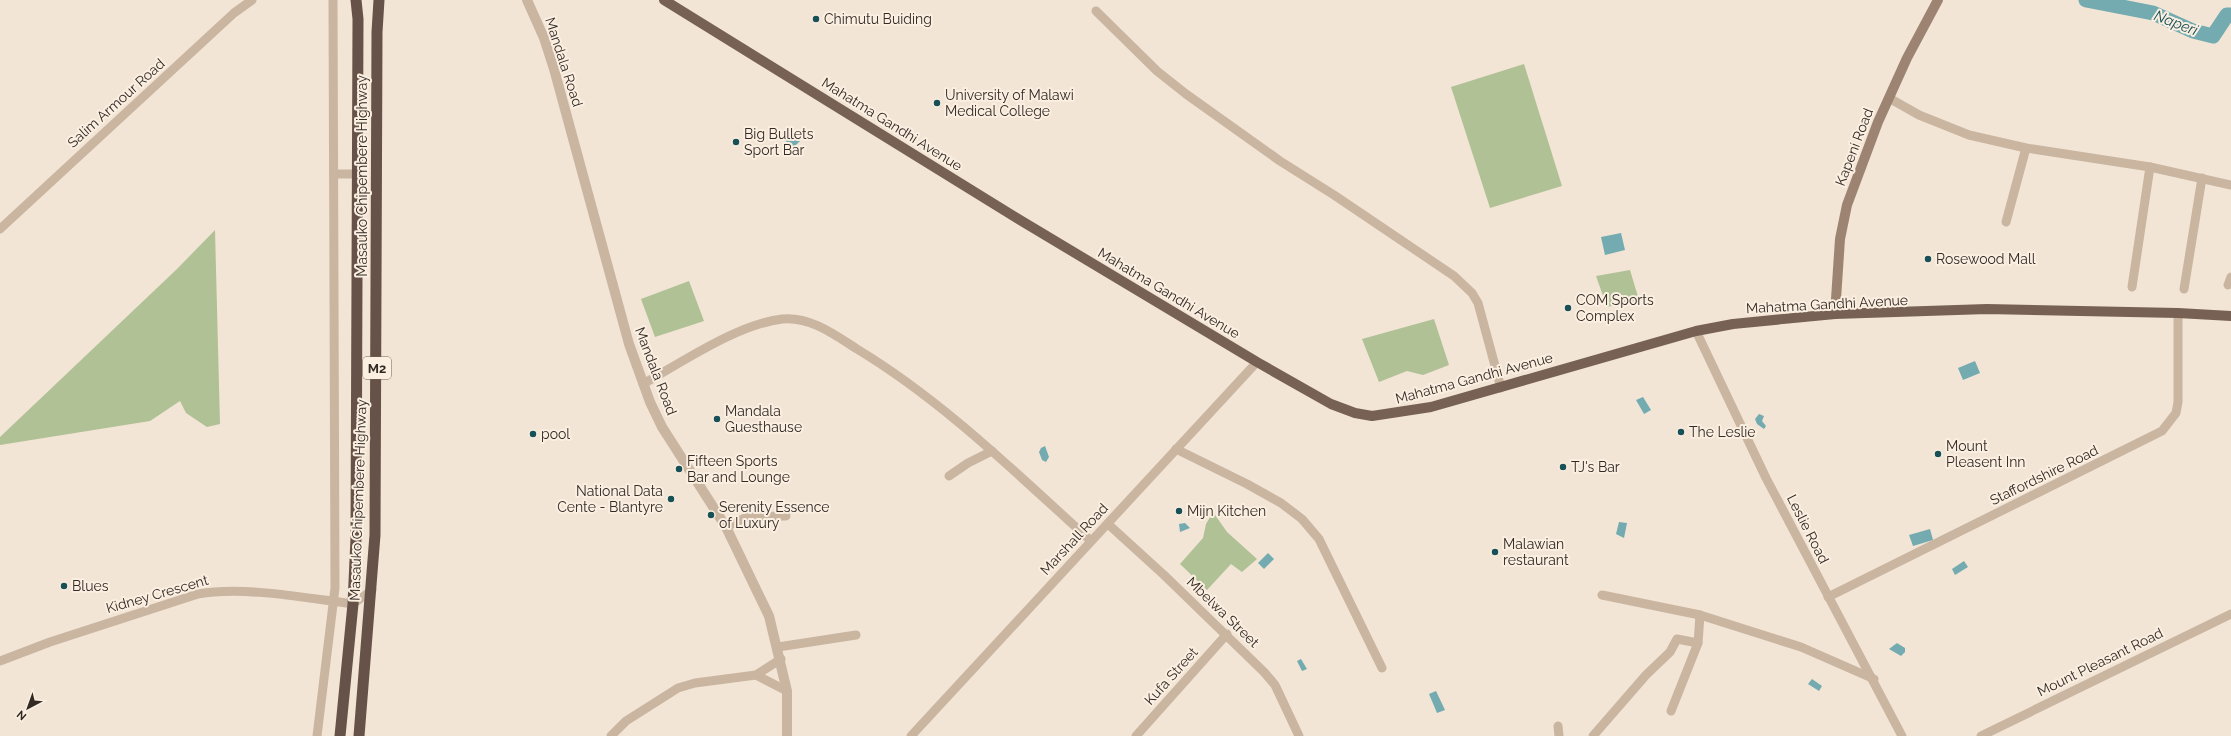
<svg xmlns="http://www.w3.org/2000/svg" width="2231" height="736" font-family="Raleway,sans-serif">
  <rect width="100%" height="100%" fill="#f2e5d5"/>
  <g fill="#b0c195">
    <path d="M1524,64L1562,186L1490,208L1451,87Z"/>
    <path d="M215,230L220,424L207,427L186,413L180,401L150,421L0,445V437L177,269Z"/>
    <path d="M1630,270L1639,300L1607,307L1596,276Z"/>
    <path d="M689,281L704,321L655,337L641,299Z"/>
    <path d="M1434,319L1449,365L1423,375L1407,371L1379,382L1362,339Z"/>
    <path d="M1213,512L1227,532L1257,559L1242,572L1231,564L1207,590L1180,564L1203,538L1206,524Z"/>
  </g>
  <g fill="#73abb0">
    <path d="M789,132L800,141L794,147L784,140Z"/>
    <path d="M1621,233L1625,250L1605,255L1601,237Z"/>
    <path d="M1975,361L1980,373L1963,380L1958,368Z"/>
    <path d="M1643,397L1651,410L1644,414L1636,400Z"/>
    <path d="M1759,414L1764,416L1762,421L1766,426L1764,429L1757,424L1755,419Z"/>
    <path d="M1045,446L1049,457L1046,462L1042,460L1039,452L1041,448Z"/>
    <path d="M1619,522L1627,523L1624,538L1616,534Z"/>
    <path d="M1185,523L1190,528L1180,532L1179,524Z"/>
    <path d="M1930,529L1933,540L1913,546L1909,535Z"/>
    <path d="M1268,553L1274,559L1264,569L1258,563Z"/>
    <path d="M1964,561L1968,567L1955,575L1952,569Z"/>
    <path d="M1897,643L1905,648V652L1901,656L1889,649Z"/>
    <path d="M1301,659L1307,669L1302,671L1297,661Z"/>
    <path d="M1812,679L1822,686L1819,691L1808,684Z"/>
    <path d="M1436,691L1445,710L1437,713L1429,694Z"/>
  </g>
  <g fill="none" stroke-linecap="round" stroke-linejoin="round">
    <path stroke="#73abb0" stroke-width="15" d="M2086,0L2153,13L2193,31L2213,36L2227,15H2231"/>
    <g stroke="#cab5a1" stroke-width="9">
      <path d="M1096,11L1157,71L1186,94L1280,161L1334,195L1454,276L1472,293L1478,303L1501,388"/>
      <path d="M1889,98L1919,115L1969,135L2026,148L2150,167L2231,185"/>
      <path d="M334,174H358"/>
      <path d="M2006,222L2026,148"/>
      <path d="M0,229L234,13L252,0"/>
      <path d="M2228,285L2231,277"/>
      <path d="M2132,287L2150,167"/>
      <path d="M2184,289L2202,178"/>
      <path d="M1696,331L1766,478L1902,736"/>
      <path d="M643,384C682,362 738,324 782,319C810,316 835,335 857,349C943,401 1016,473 1091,541"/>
      <path d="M1176,449L1247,484L1281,503L1302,519L1319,539L1382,668"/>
      <path d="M949,476L968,463L992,451"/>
      <path d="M1108,524L1164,575L1264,672L1275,685L1299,736"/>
      <path d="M726,527L747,517L786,516"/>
      <path d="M1602,595L1700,615L1801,647L1874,679"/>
      <path d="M1828,597L2162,431L2176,413L2178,402V313"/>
      <path d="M778,647L856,635"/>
      <path d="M0,661L50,642L198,594C245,586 305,598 353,604L372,590"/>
      <path d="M756,675L787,691"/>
      <path d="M1671,711L1698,643L1700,615"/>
      <path d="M1558,726L1559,736"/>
      <path d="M317,736L335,588L333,0"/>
      <path d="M611,736L626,721L678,688L695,683L756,675L781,659"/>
      <path d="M911,736L1257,362"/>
      <path d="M1136,736L1227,634"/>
      <path d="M1593,736L1646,675L1670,652L1677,639L1698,643"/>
      <path d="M1981,736L2231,614"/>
    </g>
    <path stroke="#cab5a1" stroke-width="10" d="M527,0L544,38L554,69L629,344L650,402L662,427L726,527L769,616L787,691V736"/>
    <path stroke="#9d8472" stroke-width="10" d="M1835,314L1840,239L1847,205L1878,122L1907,58L1938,0"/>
    <path stroke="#776154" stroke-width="10" d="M664,0L1020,220L1257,362L1331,404L1355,413L1372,416L1431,407L1696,331L1733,324L1835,314L1987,309L2178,313L2231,316"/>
    <g stroke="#665248" stroke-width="11">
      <path d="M340,736L353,604L356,538L358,19L356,0"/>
      <path d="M359,736L375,535L377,32L379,0"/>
    </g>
  </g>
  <g fill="#185057" stroke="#faefe1" stroke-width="1.5">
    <circle cx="816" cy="19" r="4"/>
    <circle cx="937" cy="103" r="4"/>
    <circle cx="736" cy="142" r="4"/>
    <circle cx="1928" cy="259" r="4"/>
    <circle cx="1568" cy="308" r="4"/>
    <circle cx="717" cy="419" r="4"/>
    <circle cx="1681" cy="432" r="4"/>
    <circle cx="533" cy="434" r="4"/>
    <circle cx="1938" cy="454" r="4"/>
    <circle cx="1563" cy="467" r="4"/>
    <circle cx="679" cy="469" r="4"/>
    <circle cx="671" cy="499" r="4"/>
    <circle cx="1179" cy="511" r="4"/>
    <circle cx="711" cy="515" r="4"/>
    <circle cx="1495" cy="552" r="4"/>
    <circle cx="64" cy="586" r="4"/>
  </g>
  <g text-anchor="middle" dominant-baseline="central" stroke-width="4" stroke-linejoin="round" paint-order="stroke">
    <rect fill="#faefe1" stroke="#6f655d" stroke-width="1" x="363" y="357" width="28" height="22" rx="3"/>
    <g font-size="13" font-weight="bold" fill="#342a24">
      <text x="377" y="368">M2</text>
    </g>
    <g font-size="14" fill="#342a24" stroke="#faefe1" text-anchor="start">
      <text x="824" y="19">Chimutu Buiding</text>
      <text x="945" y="95">University of Malawi<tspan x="945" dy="16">Medical College</tspan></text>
      <text x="744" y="134">Big Bullets<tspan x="744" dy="16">Sport Bar</tspan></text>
      <text x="1936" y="259">Rosewood Mall</text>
      <text x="1576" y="300">COM Sports<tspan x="1576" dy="16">Complex</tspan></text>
      <text x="725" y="411">Mandala<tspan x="725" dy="16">Guesthause</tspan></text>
      <text x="1689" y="432">The Leslie</text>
      <text x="541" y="434">pool</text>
      <text x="1946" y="446">Mount<tspan x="1946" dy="16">Pleasent Inn</tspan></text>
      <text x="687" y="461">Fifteen Sports<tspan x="687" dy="16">Bar and Lounge</tspan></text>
      <text x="1571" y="467">TJ's Bar</text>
      <text x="663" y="491" text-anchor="end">National Data<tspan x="663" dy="16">Cente - Blantyre</tspan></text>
      <text x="719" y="507">Serenity Essence<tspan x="719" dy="16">of Luxury</tspan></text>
      <text x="1187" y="511">Mijn Kitchen</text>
      <text x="1503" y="544">Malawian<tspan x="1503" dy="16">restaurant</tspan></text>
      <text x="72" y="586">Blues</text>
    </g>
    <g font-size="14" fill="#342a24" stroke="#faefe1">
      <text transform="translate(564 62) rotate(72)">Mandala Road</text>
      <text transform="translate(116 103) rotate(-42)">Salim Armour Road</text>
      <text transform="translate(892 124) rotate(32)">Mahatma Gandhi Avenue</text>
      <text transform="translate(1854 147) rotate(-69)">Kapeni Road</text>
      <text transform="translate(362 176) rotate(-90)">Masauko Chipembere Highway</text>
      <text transform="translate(1169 293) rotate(31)">Mahatma Gandhi Avenue</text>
      <text transform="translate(1827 304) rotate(-3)">Mahatma Gandhi Avenue</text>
      <text transform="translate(656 371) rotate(69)">Mandala Road</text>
      <text transform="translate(1474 378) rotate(-15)">Mahatma Gandhi Avenue</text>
      <text transform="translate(2044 475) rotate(-26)">Staffordshire Road</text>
      <text transform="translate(358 500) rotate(-88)">Masauko Chipembere Highway</text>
      <text transform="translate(1808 529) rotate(63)">Leslie Road</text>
      <text transform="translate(1074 539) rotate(-47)">Marshall Road</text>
      <text transform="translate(157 594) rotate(-16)">Kidney Crescent</text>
      <text transform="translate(1223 612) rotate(44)">Mbelwa Street</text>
      <text transform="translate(2100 662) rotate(-26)">Mount Pleasant Road</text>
      <text transform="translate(1171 676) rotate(-48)">Kufa Street</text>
    </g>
    <g font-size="15" font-style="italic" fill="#185057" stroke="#faefe1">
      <text transform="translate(2176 23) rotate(21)">Naperi</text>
    </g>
  </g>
  <g transform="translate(28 708) rotate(221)" stroke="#faefe1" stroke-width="3" paint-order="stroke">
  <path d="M0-3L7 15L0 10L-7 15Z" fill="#342a24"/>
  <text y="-6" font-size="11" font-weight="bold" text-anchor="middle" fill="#342a24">N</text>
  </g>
</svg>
